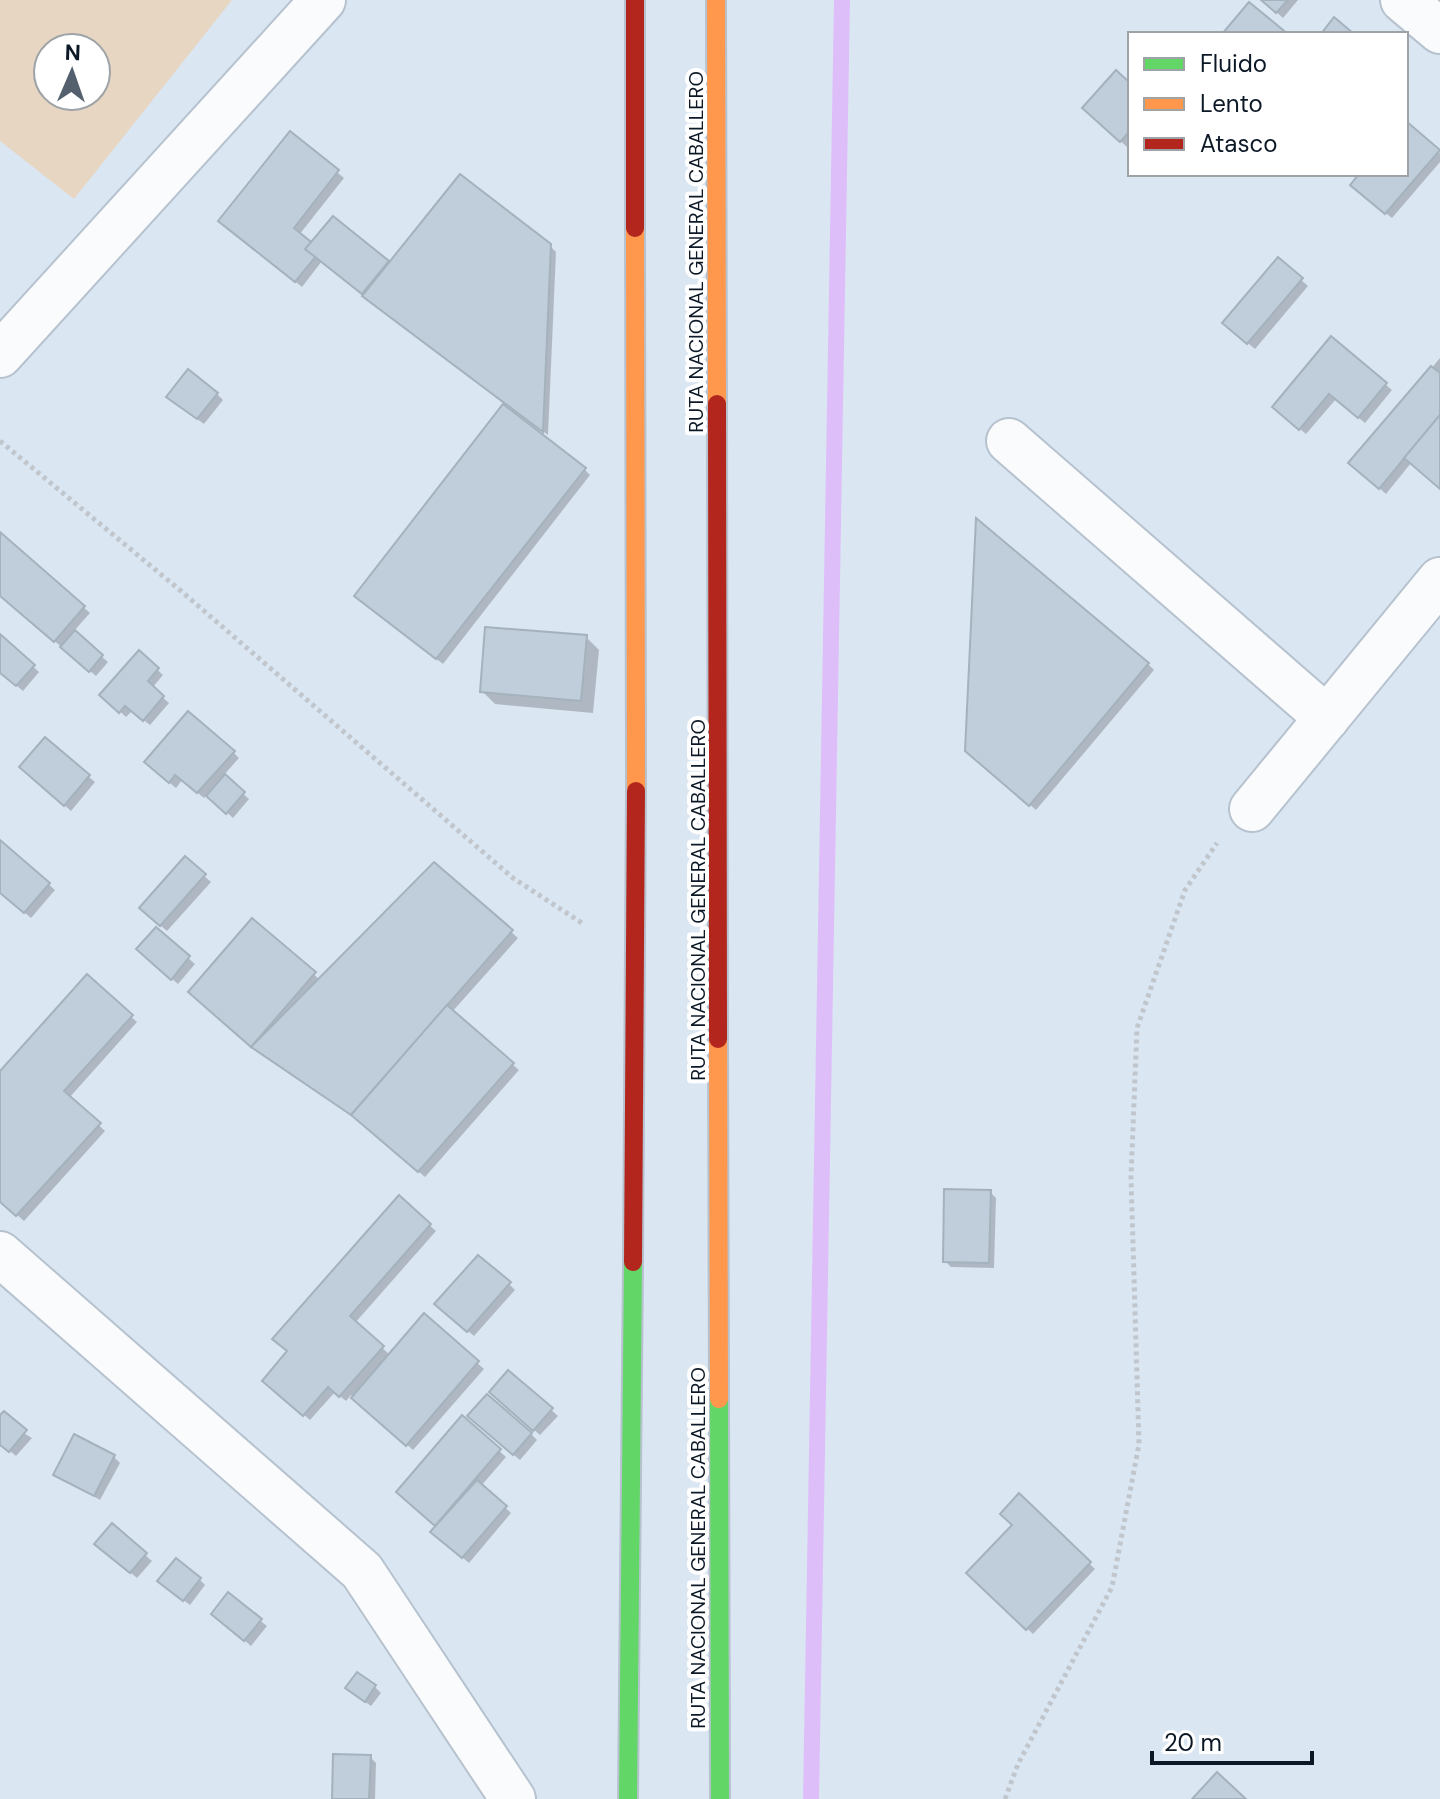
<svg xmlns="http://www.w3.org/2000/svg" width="1440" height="1799" font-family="'DM Sans',sans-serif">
  <rect width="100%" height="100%" fill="#dbe6f3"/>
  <path fill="#e7d6c1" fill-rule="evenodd" d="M0,0H232L74,199L0,141ZM48,48H96V96H48Z"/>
  <g fill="#0003">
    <path d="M1263,0H1298L1283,18Z"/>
    <path d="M1130,85V143L1127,147L1085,108Z"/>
    <path d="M1406,124L1440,153V162L1392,218L1358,191L1362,174H1406Z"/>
    <path d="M290,134L344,178L299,235L312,245L333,219L390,264L550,246L556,252L548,435L370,302L322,261L302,287L226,227Z"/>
    <path d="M1278,260L1308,286L1255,349L1231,329Z"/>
    <path d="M1332,339L1392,390L1365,423L1336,399L1306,434L1280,413Z"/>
    <path d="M1440,358V487L1411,463L1386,494L1351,463Z"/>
    <path d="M217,394L223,400L204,424L175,403Z"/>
    <path d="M584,469L590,475L443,664L363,602Z"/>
    <path d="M0,534L90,613L73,632L108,662L96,676L0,595Z"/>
    <path d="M0,637L39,672L23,691L0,671Z"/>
    <path d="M586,637L599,650L593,713L495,704L482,691Z"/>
    <path d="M139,653L163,675L152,688L169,703L150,725L132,711L126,717L102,695Z"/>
    <path d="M1148,664L1154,670L1036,810L974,757Z"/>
    <path d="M233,752L239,758L223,776L249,799L233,818L207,794L204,798L182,780L176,788L152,768Z"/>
    <path d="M28,773L89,777L95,782L71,811Z"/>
    <path d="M0,842L55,890L31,918L0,892Z"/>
    <path d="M185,859L211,882L167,931L147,914Z"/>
    <path d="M434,865L518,938L452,1012L519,1070L425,1177L360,1121L260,1052L196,998L253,920L320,980Z"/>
    <path d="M156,930L195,964L178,984L144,955Z"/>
    <path d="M87,977L137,1022L69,1098L105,1131L24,1221L0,1200V1074Z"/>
    <path d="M990,1192L996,1198L994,1268L951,1267L945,1261Z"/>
    <path d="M399,1198L436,1231L355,1323L390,1355L424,1316L484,1369L413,1450L351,1395L346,1401L335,1392L310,1420L270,1386L290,1352Z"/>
    <path d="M509,1284L515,1290L474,1336L443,1310Z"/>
    <path d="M509,1372L558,1416L540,1435L497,1398Z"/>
    <path d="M463,1418L506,1457L481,1486L511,1513L469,1563L439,1538L438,1527L404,1498Z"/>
    <path d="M0,1419L32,1438L16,1456L0,1443Z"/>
    <path d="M476,1422L531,1434L537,1440L520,1460Z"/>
    <path d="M114,1457L120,1463L100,1500L56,1474Z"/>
    <path d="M1019,1496L1095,1569L1033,1634L969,1573L1014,1525Z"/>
    <path d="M112,1526L152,1561L137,1578L103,1549Z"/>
    <path d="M199,1579L205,1585L190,1605L166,1587Z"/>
    <path d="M228,1595L267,1626L251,1646L220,1620Z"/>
    <path d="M375,1687L381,1693L371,1706L354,1694Z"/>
    <path d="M370,1757L376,1763L375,1799H334Z"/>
  </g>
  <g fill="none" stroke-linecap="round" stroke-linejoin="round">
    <path stroke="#debef9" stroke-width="16" d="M811,1799L842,0"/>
  </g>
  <g fill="#bfceda" stroke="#a4b2bd" stroke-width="2">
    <path d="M1261,0H1288L1276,13Z"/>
    <path d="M1249,2L1288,34H1222Z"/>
    <path d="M1334,17L1354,34H1321Z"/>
    <path d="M1116,70L1130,83V131L1120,142L1082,108Z"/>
    <path d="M1406,121L1440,150L1385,214L1350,185L1359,174H1406Z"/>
    <path d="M290,131L339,170L294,228L321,250L295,282L218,221Z"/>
    <path d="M460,174L551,244L543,432L362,296Z"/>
    <path d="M333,216L389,261L362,294L305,249Z"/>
    <path d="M1278,257L1303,278L1247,344L1222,323Z"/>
    <path d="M1331,336L1387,383L1358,418L1329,394L1299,430L1272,407Z"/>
    <path d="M1431,366L1440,373V415L1379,489L1348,463Z"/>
    <path d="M188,369L218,393L197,419L166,397Z"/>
    <path d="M503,404L586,468L436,659L354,596Z"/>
    <path d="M1440,415V489L1404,458Z"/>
    <path d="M976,518L1149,663L1029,806L965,751Z"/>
    <path d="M0,532L85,606L54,642L0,596Z"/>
    <path d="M485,627L587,635L581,701L480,692Z"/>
    <path d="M75,630L103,655L89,672L60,647Z"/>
    <path d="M0,634L35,665L16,686L0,673Z"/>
    <path d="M139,650L159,668L148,681L164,696L143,721L125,706L119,713L99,695Z"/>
    <path d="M188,711L235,751L197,793L175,775L169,783L144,762Z"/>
    <path d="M45,737L90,775L64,806L19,767Z"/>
    <path d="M225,774L245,792L226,814L206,796Z"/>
    <path d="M0,840L50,883L24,913L0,893Z"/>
    <path d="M185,856L206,874L160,926L139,908Z"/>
    <path d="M434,862L513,930L351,1115L251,1047Z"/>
    <path d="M252,918L316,972L251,1047L188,992Z"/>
    <path d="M156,927L190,956L171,980L136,949Z"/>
    <path d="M87,974L133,1015L64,1091L101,1123L16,1216L0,1202V1071Z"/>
    <path d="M447,1005L514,1063L418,1172L351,1115Z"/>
    <path d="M944,1189L991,1190L989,1263L943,1262Z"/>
    <path d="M399,1195L431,1224L350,1316L384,1346L339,1397L328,1387L303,1416L262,1381L287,1351L272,1339Z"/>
    <path d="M478,1255L511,1282L467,1332L434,1304Z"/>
    <path d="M424,1313L479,1361L406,1446L351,1398Z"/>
    <path d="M508,1370L553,1408L533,1431L489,1392Z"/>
    <path d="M487,1394L532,1433L513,1455L467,1416Z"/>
    <path d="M4,1411L27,1430L9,1452L0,1445V1415Z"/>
    <path d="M462,1415L501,1449L435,1526L396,1492Z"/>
    <path d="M74,1434L115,1455L94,1496L53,1475Z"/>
    <path d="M477,1480L507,1506L462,1558L430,1532Z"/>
    <path d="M1019,1493L1091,1562L1026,1630L966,1573L1012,1525L1000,1514Z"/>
    <path d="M112,1523L147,1553L130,1573L94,1544Z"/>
    <path d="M176,1558L201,1578L183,1601L157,1581Z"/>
    <path d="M228,1592L262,1619L244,1641L211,1614Z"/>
    <path d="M357,1672L376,1685L365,1702L345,1688Z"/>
    <path d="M333,1754L371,1755L369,1799H332Z"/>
    <path d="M1217,1772L1246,1799H1192Z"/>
  </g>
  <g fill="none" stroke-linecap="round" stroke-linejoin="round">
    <g stroke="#b7c2cf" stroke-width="48">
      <g id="street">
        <path d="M1403,0L1440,31"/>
        <path d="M0,355L323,0"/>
        <path d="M1009,441L1327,718"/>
        <path d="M1252,809L1440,580"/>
        <path d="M0,1254L362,1571L513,1799"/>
      </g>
    </g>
    <g stroke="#b7c2cf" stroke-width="22">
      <g id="fast">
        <path d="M719,1399L720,1799"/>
        <path d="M628,1799L633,1262"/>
      </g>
    </g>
    <g stroke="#b7c2cf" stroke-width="22">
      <g id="slow">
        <path d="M716,0L717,404"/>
        <path d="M635,228L636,791"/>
        <path d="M718,1039L719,1399"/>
      </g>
    </g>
    <g stroke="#b7c2cf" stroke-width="22">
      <g id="jam">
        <path d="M635,0V228"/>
        <path d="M717,404L718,1039"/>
        <path d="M633,1262L636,791"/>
      </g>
    </g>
    <g stroke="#c0c6cc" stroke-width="5" stroke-dasharray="4 4" stroke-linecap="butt">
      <path d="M0,441L181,591L513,878L585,925"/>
      <path d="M1005,1799L1018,1764L1112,1587L1139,1444L1131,1177L1137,1028L1185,890L1217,843"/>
    </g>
    <use href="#street" stroke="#fafbfd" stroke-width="44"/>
    <use href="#fast" stroke="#63d668" stroke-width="18"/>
    <use href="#slow" stroke="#ff974d" stroke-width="18"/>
    <use href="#jam" stroke="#b3261e" stroke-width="18"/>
  </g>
  <g text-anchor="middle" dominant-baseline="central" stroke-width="8" stroke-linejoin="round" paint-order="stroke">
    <g font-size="20" fill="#0c1826" stroke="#fff">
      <text transform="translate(696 252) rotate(-90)">RUTA NACIONAL GENERAL CABALLERO</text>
      <text transform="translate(698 900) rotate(-90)">RUTA NACIONAL GENERAL CABALLERO</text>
      <text transform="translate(698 1548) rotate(-90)">RUTA NACIONAL GENERAL CABALLERO</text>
    </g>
  </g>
  <rect x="1128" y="32" width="280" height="144" fill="#ffffff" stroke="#9ea3a8" stroke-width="2"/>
  <rect x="1144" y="58" width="40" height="12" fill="#63d668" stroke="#9ea3a8" stroke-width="2"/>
  <text x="1200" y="72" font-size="24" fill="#0c1826">Fluido</text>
  <rect x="1144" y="98" width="40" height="12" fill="#ff974d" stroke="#9ea3a8" stroke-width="2"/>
  <text x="1200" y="112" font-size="24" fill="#0c1826">Lento</text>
  <rect x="1144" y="138" width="40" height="12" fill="#b3261e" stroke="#9ea3a8" stroke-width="2"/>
  <text x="1200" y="152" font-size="24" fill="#0c1826">Atasco</text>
  <g transform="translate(72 72) rotate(2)"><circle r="38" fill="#ffffff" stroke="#9ea3a8" stroke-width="2"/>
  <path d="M0-6L14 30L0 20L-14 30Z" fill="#54606e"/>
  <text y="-12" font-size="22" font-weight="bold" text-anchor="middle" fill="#0c1826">N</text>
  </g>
  <path d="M1152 1751v12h160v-12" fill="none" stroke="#0c1826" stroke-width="4"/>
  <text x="1164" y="1751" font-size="24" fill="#0c1826" stroke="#ffffff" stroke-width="6" paint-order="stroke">20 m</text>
</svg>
